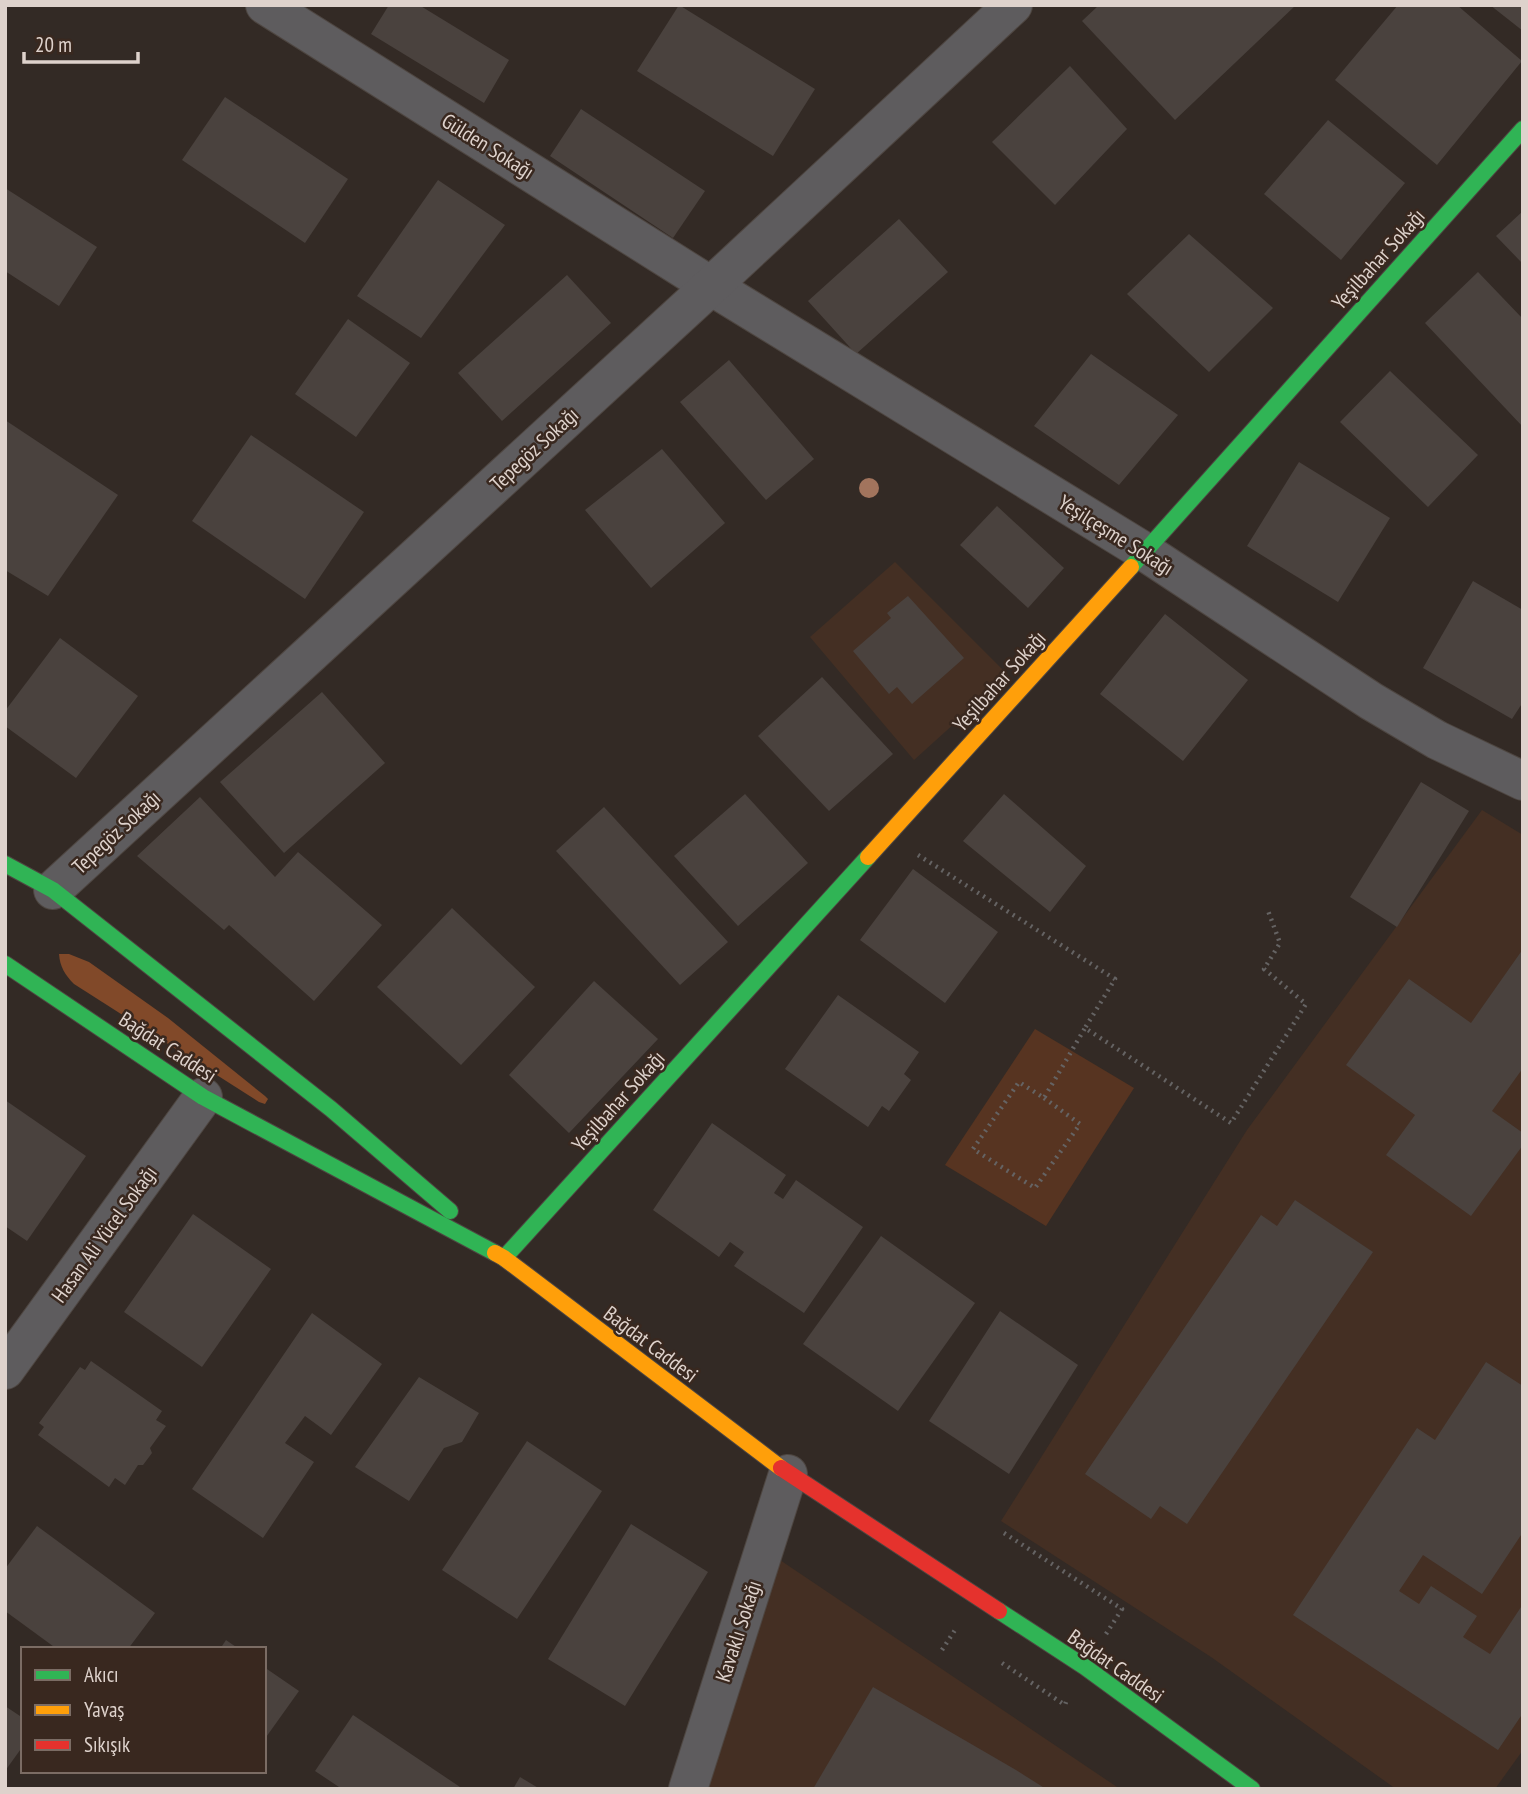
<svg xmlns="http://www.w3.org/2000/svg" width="1528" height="1794" font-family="'PT Sans Narrow',sans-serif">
  <rect width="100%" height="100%" fill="#332a25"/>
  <g fill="#442f23">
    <path d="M895,562L1008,675L914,760L810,637Z"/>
    <path d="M1482,810L1523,835V1750L1495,1789H1396L1211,1657L1001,1521L1247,1130Z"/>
    <path d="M774,1556L1120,1789H703Z"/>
  </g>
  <path fill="#573421" d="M1035,1029L1134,1088L1046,1226L945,1165Z"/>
  <path fill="#814929" d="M59,954H69L89,962L168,1018L265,1096L268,1099L265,1104L259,1102L74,984C65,975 60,967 59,954Z"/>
  <g fill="#4a423e">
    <path d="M389,5H419L509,60L484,103L371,34Z"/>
    <path d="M679,5L815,89L773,156L637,71Z"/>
    <path d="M1099,5H1296L1175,120L1082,21Z"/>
    <path d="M1398,5H1457L1522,61L1437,165L1335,80Z"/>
    <path d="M1490,5H1523V31Z"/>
    <path d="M1070,66L1127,129L1055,205L992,142Z"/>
    <path d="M225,97L348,179L305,243L182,160Z"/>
    <path d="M581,109L705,191L673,238L550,156Z"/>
    <path d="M1328,120L1405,183L1341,260L1264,194Z"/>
    <path d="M438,180L505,225L421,338L357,296Z"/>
    <path d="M5,188L97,247L59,306L5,271Z"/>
    <path d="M1523,211V264L1496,236Z"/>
    <path d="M899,219L948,272L856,354L808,301Z"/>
    <path d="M1189,234L1273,308L1209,372L1127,294Z"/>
    <path d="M1478,272L1523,319V427L1425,323Z"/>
    <path d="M567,275L611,323L502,421L458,373Z"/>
    <path d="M348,319L410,363L356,437L295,394Z"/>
    <path d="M1091,354L1178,415L1119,485L1034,426Z"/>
    <path d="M729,360L814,459L766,500L680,402Z"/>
    <path d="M1390,371L1478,455L1428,507L1340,422Z"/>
    <path d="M5,420L118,495L48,596L5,570Z"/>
    <path d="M251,435L364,512L305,599L192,521Z"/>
    <path d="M662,449L725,523L651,588L585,510Z"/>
    <path d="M1299,462L1390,518L1338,602L1247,546Z"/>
    <path d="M997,506L1064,568L1028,608L960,545Z"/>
    <path d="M1473,581L1523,610V702L1512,719L1423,668Z"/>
    <path d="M908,596L964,658L912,704L897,687L889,694L853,651L891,618L887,613Z"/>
    <path d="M1165,614L1248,680L1183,761L1100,694Z"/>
    <path d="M60,638L138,696L76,778L5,726V711Z"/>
    <path d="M822,677L893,754L829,811L758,736Z"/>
    <path d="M322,692L385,763L284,853L220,782Z"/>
    <path d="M1421,782L1469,811L1397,927L1350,897Z"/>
    <path d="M745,794L808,863L738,926L674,856Z"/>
    <path d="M1004,794L1086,866L1050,912L963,841Z"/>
    <path d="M200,797L275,877L298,852L382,925L314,1001L229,925L224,930L137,856Z"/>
    <path d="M604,807L728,942L680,985L556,851Z"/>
    <path d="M913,869L998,932L945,1003L860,940Z"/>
    <path d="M452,908L535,987L461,1065L377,987Z"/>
    <path d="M1523,949V1068L1492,1111L1523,1133V1145L1471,1216L1386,1155L1415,1115L1346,1065L1409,979L1471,1023Z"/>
    <path d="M594,981L658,1039L569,1133L509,1075Z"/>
    <path d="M838,995L919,1052L904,1074L911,1080L889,1111L882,1106L868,1127L785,1069Z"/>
    <path d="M5,1100L86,1156L27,1241L5,1226Z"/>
    <path d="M712,1123L786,1175L774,1193L783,1199L796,1180L863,1227L804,1313L734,1266L744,1252L730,1242L719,1257L653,1210Z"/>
    <path d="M1295,1200L1373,1252L1187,1524L1160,1506L1151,1519L1085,1474L1261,1215L1277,1226Z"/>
    <path d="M193,1214L271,1269L202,1367L124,1312Z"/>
    <path d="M881,1236L975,1303L898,1411L803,1344Z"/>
    <path d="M1000,1311L1078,1365L1009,1474L929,1421Z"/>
    <path d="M312,1313L382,1364L331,1435L305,1416L285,1443L314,1462L263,1538L192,1489Z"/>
    <path d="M91,1361L162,1411L156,1420L166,1426L150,1448L152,1453L143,1465H138L125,1485L115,1478L109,1487L38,1435L44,1427L39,1423L80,1367L85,1370Z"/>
    <path d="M1486,1362L1523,1386V1532L1482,1594L1423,1555L1399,1591L1419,1604L1431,1586L1477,1616L1463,1637L1490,1654L1523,1604V1713L1498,1750L1293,1615L1417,1428L1435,1440Z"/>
    <path d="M419,1377L479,1413L462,1442L444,1448L409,1501L355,1467Z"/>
    <path d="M527,1441L602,1491L517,1619L442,1570Z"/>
    <path d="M631,1524L708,1572L625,1706L548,1659Z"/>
    <path d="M37,1526L155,1613L128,1649H57L5,1611V1569Z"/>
    <path d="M226,1640L239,1649H220Z"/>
    <path d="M264,1667L299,1691L264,1740Z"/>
    <path d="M873,1687L1016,1770L1046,1789H813Z"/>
    <path d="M5,1706L23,1718V1746L5,1771Z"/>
    <path d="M353,1715L463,1789H342L315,1771Z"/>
    <path d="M520,1777L540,1789H513Z"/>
  </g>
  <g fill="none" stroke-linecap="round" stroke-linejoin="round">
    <g stroke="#4e4641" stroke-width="40">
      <g id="street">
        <path d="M265,5L711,286L1145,552L1371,701L1437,740L1523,781"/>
        <path d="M53,890L711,286L1013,5"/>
        <path d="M5,1370L203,1097"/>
        <path d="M688,1789L788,1474"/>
      </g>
    </g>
    <g stroke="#4e4641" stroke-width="18">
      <g id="fast">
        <path d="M1131,567L1523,129"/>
        <path d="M5,864L53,890L331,1109L450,1211"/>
        <path d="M5,964L203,1097L495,1253"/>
        <path d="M504,1258L868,857"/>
        <path d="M999,1611L1085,1667L1252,1789"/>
      </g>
    </g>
    <g stroke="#4e4641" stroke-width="18">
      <g id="slow">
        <path d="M868,857L1131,567"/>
        <path d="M495,1253L504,1258L781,1468"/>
      </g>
    </g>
    <g stroke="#4e4641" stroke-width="18">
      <path id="jam" d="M781,1468L999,1611"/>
    </g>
    <g stroke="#656363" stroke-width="4.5" stroke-dasharray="2 5" stroke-linecap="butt">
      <path d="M918,855L1115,979L1085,1028L1231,1123L1306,1004L1264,969L1280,943L1267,908"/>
      <path d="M1044,1098L1080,1124L1035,1188L973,1149L1019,1082L1044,1098L1085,1028"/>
      <path d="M1004,1533L1122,1609L1106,1634"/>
      <path d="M942,1650L955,1630L957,1632"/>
      <path d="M1002,1663L1065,1705L1066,1702"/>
    </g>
    <use href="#street" stroke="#5e5c5e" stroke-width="38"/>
    <use href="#fast" stroke="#30b455" stroke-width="16"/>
    <use href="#slow" stroke="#ff9f0a" stroke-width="16"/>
    <use href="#jam" stroke="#e5322d" stroke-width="16"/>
  </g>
  <circle fill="#a2745d" cx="869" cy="488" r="10"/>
  <g text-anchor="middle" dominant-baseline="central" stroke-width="5" stroke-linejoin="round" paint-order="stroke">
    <g font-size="21" fill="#ded2cc" stroke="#39281f">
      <text transform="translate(488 146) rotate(32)">Gülden Sokağı</text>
      <text transform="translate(1378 259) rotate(-48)">Yeşilbahar Sokağı</text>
      <text transform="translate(534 449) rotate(-43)">Tepegöz Sokağı</text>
      <text transform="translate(1116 535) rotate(32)">Yeşilçeşme Sokağı</text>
      <text transform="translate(999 681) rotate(-48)">Yeşilbahar Sokağı</text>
      <text transform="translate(116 832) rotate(-43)">Tepegöz Sokağı</text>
      <text transform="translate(168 1047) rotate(33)">Bağdat Caddesi</text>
      <text transform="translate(618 1101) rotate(-48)">Yeşilbahar Sokağı</text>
      <text transform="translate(104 1234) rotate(-54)">Hasan Ali Yücel Sokağı</text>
      <text transform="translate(651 1344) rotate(37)">Bağdat Caddesi</text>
      <text transform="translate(738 1631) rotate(-72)">Kavaklı Sokağı</text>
      <text transform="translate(1116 1666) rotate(35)">Bağdat Caddesi</text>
    </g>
  </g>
  <rect width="1528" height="1794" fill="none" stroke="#ded2cc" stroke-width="14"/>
  <rect x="21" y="1647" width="245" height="126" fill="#39281f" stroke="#7b6c64" stroke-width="2"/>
  <rect x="35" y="1670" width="35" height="10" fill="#30b455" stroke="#7b6c64" stroke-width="2"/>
  <text x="84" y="1682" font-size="21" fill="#ded2cc">Akıcı</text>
  <rect x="35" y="1705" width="35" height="10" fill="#ff9f0a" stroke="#7b6c64" stroke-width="2"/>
  <text x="84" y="1717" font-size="21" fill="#ded2cc">Yavaş</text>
  <rect x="35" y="1740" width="35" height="10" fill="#e5322d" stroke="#7b6c64" stroke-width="2"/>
  <text x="84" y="1752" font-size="21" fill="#ded2cc">Sıkışık</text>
  <path d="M24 52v10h114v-10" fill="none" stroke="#ded2cc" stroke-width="3.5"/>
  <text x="35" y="52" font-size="21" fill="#ded2cc" stroke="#39281f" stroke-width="5" paint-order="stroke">20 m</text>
</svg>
